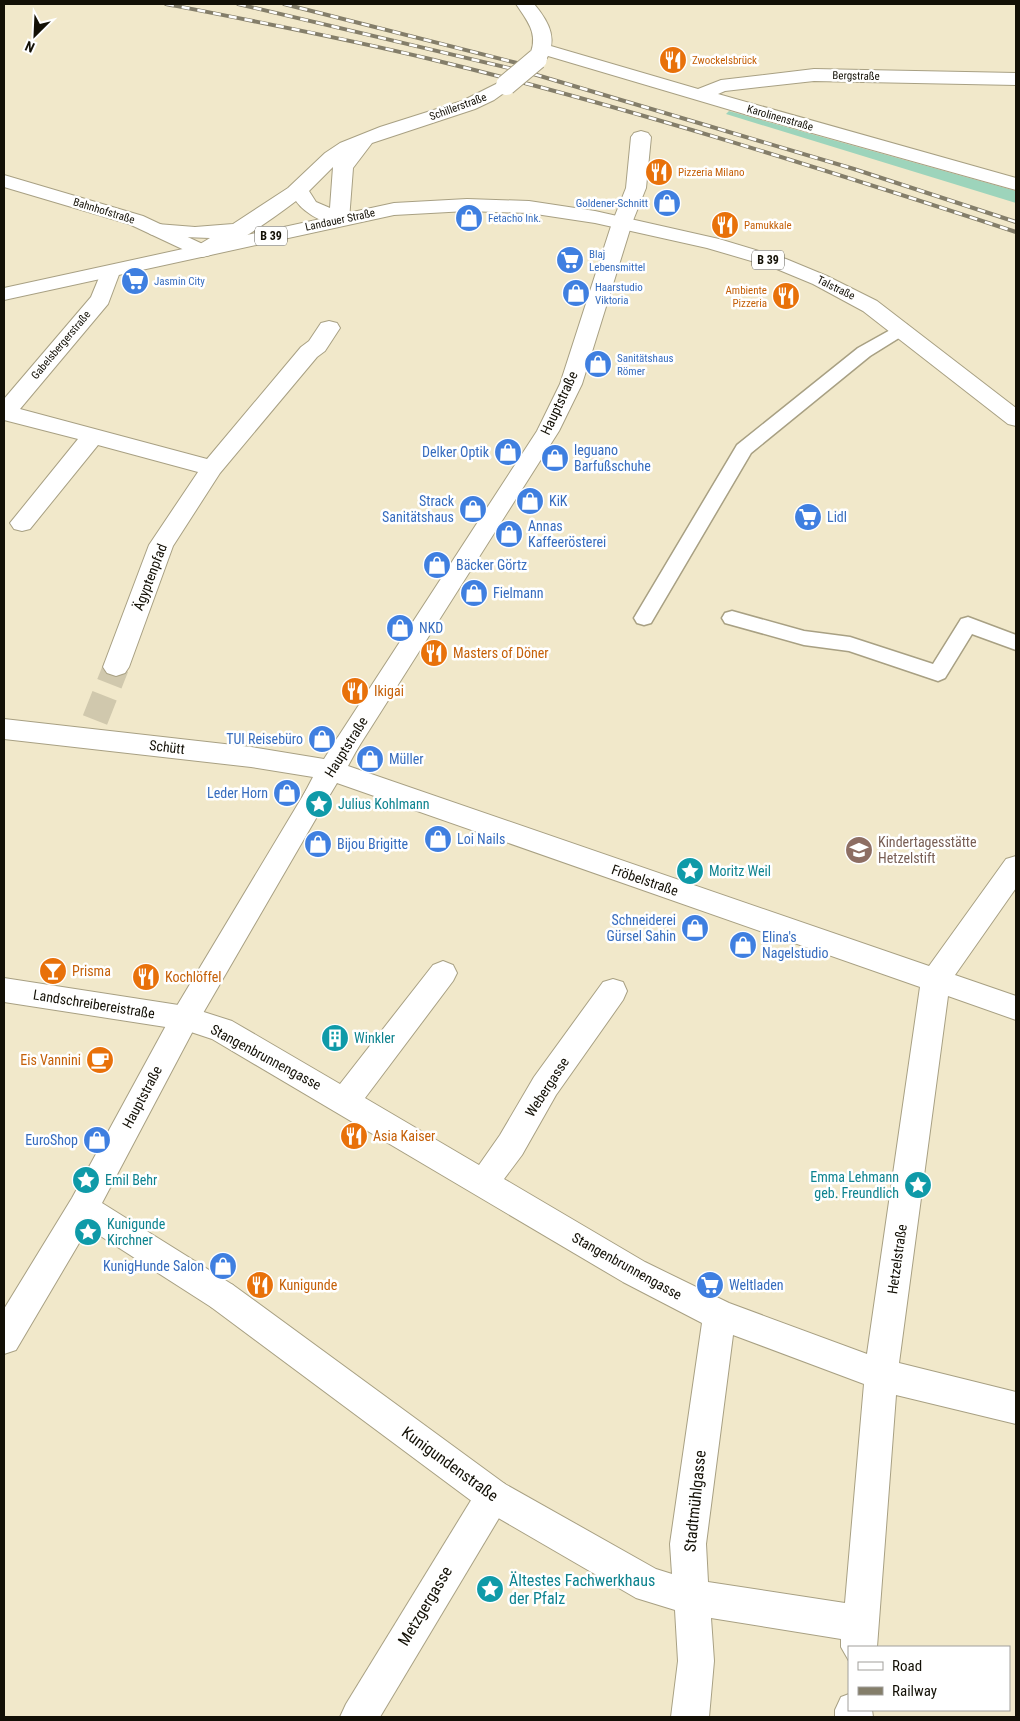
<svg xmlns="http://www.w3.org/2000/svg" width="1020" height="1721" font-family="'Roboto Condensed',sans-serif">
  <rect width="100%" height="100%" fill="#f1e8ca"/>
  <path fill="#9dd4bb" d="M729,111L1016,191V203L726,114Z"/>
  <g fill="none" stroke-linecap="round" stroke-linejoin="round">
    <path stroke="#d0c8ad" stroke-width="26" stroke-dasharray="26 13" stroke-linecap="butt" d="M95,720L116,667"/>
    <g stroke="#a8a083" stroke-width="3">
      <g id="service">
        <path d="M901,324L907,325L910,329L907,333L870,356L751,453L651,623L644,625L637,623L634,618L737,445L858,348Z"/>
        <path d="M732,611L804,631L850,637L933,664L961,619L968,617L1016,635V650L972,634L945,678L938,681L849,651L804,645L725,623L722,618L725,613Z"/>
      </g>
    </g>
    <g stroke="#a8a083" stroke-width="2">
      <g id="pedestrian">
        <path d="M622,217L629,219L632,223L582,384L559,431L356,751L347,754L338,751L334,744L338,737L537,431L560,384L612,223L615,219Z"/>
        <path d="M316,786L325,789L329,796L195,1027L102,1203L233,1285L238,1296L233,1307L222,1311L211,1307L88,1228L16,1350L4,1354V1309L72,1198L175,1009L307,789Z"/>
        <path d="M493,1479L505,1484L510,1496L505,1508L380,1717H340L346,1704L481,1484Z"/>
      </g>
    </g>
    <g stroke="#a8a083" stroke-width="2">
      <g id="minor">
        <path d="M544,44L698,89L721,80L814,69L1016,73V85L814,81L725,91L718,94L1016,178V190L751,116L538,53L535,49L538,45Z"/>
        <path d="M641,131L648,133L651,137L646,188L632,223L629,227L622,229L615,227L612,223L626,188L631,137L634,133Z"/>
        <path d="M4,175L143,216L209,247L212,251L209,255L202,257L195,255L129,224L4,187Z"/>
        <path d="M110,266L117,268L120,272L108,304L20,409L207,459L301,347L309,341L321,323L329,321L337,323L340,328L325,351L317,357L220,473L173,546L129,667L125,673L116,676L107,673L103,667L149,545L198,472L98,445L30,529L22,531L14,529L10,523L78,439L4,420V399L91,297L103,268Z"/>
        <path d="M4,719L251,747L324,759L338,737L347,734L356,737L360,744L348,766L929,966L1006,859L1016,856V888L955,975L1016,996V1020L948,996L899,1363L1016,1392V1424L896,1395L877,1647H849V1661L841,1647V1639L711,1618L714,1661L709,1717H671L678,1661L675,1610L636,1598L481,1508L211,1307L206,1296L211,1285L222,1281L233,1285L505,1484L656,1569L672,1574L670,1544L702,1323L623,1282L212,1039L185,1030L4,1002V978L185,1006L232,1021L340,1084L433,965L443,961L453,965L457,973L453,981L365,1098L479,1165L500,1135L534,1077L603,982L613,979L623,982L627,991L623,1000L556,1095L522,1155L504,1179L645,1262L729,1303L867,1354L920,987L337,783L325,803L316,806L307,803L303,796L313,777L251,767L4,739ZM733,1335L864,1384L845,1603L708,1582L706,1544Z"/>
        <path d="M849,1694V1710H872L873,1717H835V1710L841,1697Z"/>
      </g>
    </g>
    <g stroke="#a8a083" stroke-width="2">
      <g id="tertiary">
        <path d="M516,4H534C550,23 559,41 544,63H530L528,59C540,36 529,23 516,4Z"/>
        <path d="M506,79L513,81L515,85L494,100L475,109L372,143L353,168L349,220L346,224C330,228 305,214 296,201C271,220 238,243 210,255C204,257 200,257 195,255L192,251L195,247L210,238L157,236L150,234L147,230L150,226L157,224L195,227L233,224L288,188L325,153L340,143L380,127L462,101ZM335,165L333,167L330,208L316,202L309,191Z"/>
      </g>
    </g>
    <g stroke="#a8a083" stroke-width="2">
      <path id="primary" d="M467,199L529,201L595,211L719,239L786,259L827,276L877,301L1016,408V426L1008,424L863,311L813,284L772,267L707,248L595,223L529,213L467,211L394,215L4,300V288L394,203Z"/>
    </g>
    <use href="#service" fill="#fff" fill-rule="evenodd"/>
    <use href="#pedestrian" fill="#fff" fill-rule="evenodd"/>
    <use href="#minor" fill="#fff" fill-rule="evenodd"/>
    <use href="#tertiary" fill="#fff" fill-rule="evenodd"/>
    <use href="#primary" fill="#fff" fill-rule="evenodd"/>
    <g stroke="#847e6a" stroke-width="4">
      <g id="rail">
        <path d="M166,4C254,21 343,38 430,59C628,107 823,169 1016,232"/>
        <path d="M238,4L530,73L854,169L1016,222"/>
        <path d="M284,4L517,63"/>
      </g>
    </g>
    <use href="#rail" stroke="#fff" stroke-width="2.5" stroke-dasharray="8" stroke-linecap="butt"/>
    <g stroke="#a8a083" stroke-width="22" stroke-linecap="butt">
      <path id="tertiary-bridge" d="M506,85L537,59"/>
    </g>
    <use href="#tertiary-bridge" stroke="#fff" stroke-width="20"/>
  </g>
  <defs>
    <g id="restaurant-disc" transform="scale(1.4375)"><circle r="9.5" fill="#e8710a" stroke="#fff"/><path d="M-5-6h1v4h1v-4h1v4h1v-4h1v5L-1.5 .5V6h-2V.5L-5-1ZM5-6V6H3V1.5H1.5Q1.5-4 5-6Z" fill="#fff"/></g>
    <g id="shop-disc" transform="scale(1.4375)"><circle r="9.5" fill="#3f7fe0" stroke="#fff"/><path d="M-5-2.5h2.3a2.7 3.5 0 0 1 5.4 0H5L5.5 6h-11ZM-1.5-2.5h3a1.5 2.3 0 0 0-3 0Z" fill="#fff"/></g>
    <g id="supermarket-disc" transform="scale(1.4375)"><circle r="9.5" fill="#3f7fe0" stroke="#fff"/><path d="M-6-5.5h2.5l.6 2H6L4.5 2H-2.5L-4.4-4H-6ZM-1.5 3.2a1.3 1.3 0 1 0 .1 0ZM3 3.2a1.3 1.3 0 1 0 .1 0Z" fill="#fff"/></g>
    <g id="sight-disc" transform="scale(1.4375)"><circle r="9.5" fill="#0f9aa8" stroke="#fff"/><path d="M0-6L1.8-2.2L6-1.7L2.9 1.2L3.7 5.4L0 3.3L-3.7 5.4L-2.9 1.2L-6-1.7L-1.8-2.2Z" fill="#fff"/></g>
    <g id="school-disc" transform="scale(1.4375)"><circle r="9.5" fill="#8d6e63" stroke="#fff"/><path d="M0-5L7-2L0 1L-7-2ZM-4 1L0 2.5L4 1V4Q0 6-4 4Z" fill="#fff"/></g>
    <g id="bar-disc" transform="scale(1.4375)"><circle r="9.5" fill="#e8710a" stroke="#fff"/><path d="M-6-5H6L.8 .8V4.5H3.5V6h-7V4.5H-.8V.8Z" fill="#fff"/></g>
    <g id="building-disc" transform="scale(1.4375)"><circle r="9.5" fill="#0f9aa8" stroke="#fff"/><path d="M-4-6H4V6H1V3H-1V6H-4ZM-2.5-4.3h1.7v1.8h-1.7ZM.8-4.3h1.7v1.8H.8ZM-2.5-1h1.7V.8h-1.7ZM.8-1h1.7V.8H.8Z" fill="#fff"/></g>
    <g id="cafe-disc" transform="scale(1.4375)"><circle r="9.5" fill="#e8710a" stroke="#fff"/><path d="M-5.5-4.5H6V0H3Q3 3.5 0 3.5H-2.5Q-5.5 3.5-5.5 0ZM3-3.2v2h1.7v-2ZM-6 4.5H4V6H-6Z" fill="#fff"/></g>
  </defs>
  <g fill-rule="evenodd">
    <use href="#restaurant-disc" x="673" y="60"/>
    <use href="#restaurant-disc" x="659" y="172"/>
    <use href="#shop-disc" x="667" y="203"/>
    <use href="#shop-disc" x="469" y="218"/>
    <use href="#restaurant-disc" x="725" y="225"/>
    <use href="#supermarket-disc" x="570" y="260"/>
    <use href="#supermarket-disc" x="135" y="281"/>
    <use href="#shop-disc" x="576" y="293"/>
    <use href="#restaurant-disc" x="786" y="296"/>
    <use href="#shop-disc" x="598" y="364"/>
    <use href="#shop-disc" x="508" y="452"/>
    <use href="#shop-disc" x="555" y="458"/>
    <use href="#shop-disc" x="530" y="501"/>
    <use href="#shop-disc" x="473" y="509"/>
    <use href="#supermarket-disc" x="808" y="517"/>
    <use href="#shop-disc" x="509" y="534"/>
    <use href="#shop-disc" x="437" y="565"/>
    <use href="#shop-disc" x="474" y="593"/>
    <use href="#shop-disc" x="400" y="628"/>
    <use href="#restaurant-disc" x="434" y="653"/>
    <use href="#restaurant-disc" x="355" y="691"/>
    <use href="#shop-disc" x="322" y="739"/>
    <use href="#shop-disc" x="370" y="759"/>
    <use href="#shop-disc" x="287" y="793"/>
    <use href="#sight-disc" x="319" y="804"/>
    <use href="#shop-disc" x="438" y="839"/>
    <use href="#shop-disc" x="318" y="844"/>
    <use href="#school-disc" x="859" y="850"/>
    <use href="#sight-disc" x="690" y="871"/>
    <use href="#shop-disc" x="695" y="928"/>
    <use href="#shop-disc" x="743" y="945"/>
    <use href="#bar-disc" x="53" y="971"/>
    <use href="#restaurant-disc" x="146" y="977"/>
    <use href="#building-disc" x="335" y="1038"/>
    <use href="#cafe-disc" x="100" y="1060"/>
    <use href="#restaurant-disc" x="354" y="1136"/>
    <use href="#shop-disc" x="97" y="1140"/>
    <use href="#sight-disc" x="86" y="1180"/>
    <use href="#sight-disc" x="918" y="1185"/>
    <use href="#sight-disc" x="88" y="1232"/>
    <use href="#shop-disc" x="223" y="1266"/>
    <use href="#restaurant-disc" x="260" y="1285"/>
    <use href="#supermarket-disc" x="710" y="1285"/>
    <use href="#sight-disc" x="490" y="1589"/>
  </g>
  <g text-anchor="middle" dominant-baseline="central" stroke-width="5" stroke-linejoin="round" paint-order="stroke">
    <g font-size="11" fill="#c56008" stroke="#fff" text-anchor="start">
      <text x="692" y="60">Zwockelsbrück</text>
      <text x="678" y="172">Pizzeria Milano</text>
      <text x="744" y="225">Pamukkale</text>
      <text x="767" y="290" text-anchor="end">Ambiente<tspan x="767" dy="13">Pizzeria</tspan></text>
    </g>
    <g font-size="11" fill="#131006" stroke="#fff">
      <text transform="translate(856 76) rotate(1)">Bergstraße</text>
      <text transform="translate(458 107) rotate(-20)">Schillerstraße</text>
      <text transform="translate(780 118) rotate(16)">Karolinenstraße</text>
      <text transform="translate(104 211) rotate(17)">Bahnhofstraße</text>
      <text transform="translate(340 220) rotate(-12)">Landauer Straße</text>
      <text transform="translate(836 288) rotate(26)">Talstraße</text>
      <text transform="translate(61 345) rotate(-50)">Gabelsbergerstraße</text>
    </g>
    <g font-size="11" fill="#366cbe" stroke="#fff" text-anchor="start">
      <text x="648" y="203" text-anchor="end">Goldener-Schnitt</text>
      <text x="488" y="218">Fetacho Ink.</text>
      <text x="589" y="254">Blaj<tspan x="589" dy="13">Lebensmittel</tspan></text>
      <text x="154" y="281">Jasmin City</text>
      <text x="595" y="287">Haarstudio<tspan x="595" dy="13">Viktoria</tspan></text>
      <text x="617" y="358">Sanitätshaus<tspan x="617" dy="13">Römer</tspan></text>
    </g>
    <g fill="#fff" stroke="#5a5851" stroke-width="1">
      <rect x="255" y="226.5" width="32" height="19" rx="4"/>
      <rect x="752" y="250.5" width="32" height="19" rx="4"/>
    </g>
    <g font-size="12" font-weight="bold" fill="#131006">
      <text x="271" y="236">B 39</text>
      <text x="768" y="260">B 39</text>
    </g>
    <g font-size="14" fill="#131006" stroke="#fff">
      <text transform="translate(559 403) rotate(-65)">Hauptstraße</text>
      <text transform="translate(150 577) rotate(-69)">Ägyptenpfad</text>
      <text transform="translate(167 747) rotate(7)">Schütt</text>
      <text transform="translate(346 747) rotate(-58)">Hauptstraße</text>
      <text transform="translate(645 880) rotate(19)">Fröbelstraße</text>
      <text transform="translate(94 1004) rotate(9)">Landschreibereistraße</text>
      <text transform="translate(266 1057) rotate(28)">Stangenbrunnengasse</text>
      <text transform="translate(547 1087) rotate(-57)">Webergasse</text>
      <text transform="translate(142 1097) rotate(-62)">Hauptstraße</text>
      <text transform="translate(897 1259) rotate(-82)">Hetzelstraße</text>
      <text transform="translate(627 1266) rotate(29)">Stangenbrunnengasse</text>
    </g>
    <g font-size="14" fill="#366cbe" stroke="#fff" text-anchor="start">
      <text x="574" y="450">leguano<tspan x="574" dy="16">Barfußschuhe</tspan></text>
      <text x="489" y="452" text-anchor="end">Delker Optik</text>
      <text x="454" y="501" text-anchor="end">Strack<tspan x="454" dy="16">Sanitätshaus</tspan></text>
      <text x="549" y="501">KiK</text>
      <text x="827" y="517">Lidl</text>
      <text x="528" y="526">Annas<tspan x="528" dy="16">Kaffeerösterei</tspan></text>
      <text x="456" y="565">Bäcker Görtz</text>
      <text x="493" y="593">Fielmann</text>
      <text x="419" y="628">NKD</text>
      <text x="303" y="739" text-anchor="end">TUI Reisebüro</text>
      <text x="389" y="759">Müller</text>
      <text x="268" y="793" text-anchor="end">Leder Horn</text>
      <text x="457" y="839">Loi Nails</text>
      <text x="337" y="844">Bijou Brigitte</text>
      <text x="676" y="920" text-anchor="end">Schneiderei<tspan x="676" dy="16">Gürsel Sahin</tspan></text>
      <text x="762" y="937">Elina's<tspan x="762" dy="16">Nagelstudio</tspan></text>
      <text x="78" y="1140" text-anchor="end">EuroShop</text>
      <text x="204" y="1266" text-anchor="end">KunigHunde Salon</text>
      <text x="729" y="1285">Weltladen</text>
    </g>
    <g font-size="14" fill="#c56008" stroke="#fff" text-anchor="start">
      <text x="453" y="653">Masters of Döner</text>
      <text x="374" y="691">Ikigai</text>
      <text x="72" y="971">Prisma</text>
      <text x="165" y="977">Kochlöffel</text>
      <text x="81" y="1060" text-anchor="end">Eis Vannini</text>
      <text x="373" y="1136">Asia Kaiser</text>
      <text x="279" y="1285">Kunigunde</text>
    </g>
    <g font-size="14" fill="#0d838f" stroke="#fff" text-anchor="start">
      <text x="338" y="804">Julius Kohlmann</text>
      <text x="709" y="871">Moritz Weil</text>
      <text x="354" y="1038">Winkler</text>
      <text x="899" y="1177" text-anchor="end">Emma Lehmann<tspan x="899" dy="16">geb. Freundlich</tspan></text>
      <text x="105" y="1180">Emil Behr</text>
      <text x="107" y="1224">Kunigunde<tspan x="107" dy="16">Kirchner</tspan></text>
    </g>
    <g font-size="14" fill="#785e54" stroke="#fff" text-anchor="start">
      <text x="878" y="842">Kindertagesstätte<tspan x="878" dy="16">Hetzelstift</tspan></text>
    </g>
    <g font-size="16" fill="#131006" stroke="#fff">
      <text transform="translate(450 1464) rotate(36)">Kunigundenstraße</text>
      <text transform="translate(695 1501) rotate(-84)">Stadtmühlgasse</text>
      <text transform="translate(425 1606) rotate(-59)">Metzgergasse</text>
    </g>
    <g font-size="16" fill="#0d838f" stroke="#fff" text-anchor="start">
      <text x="509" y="1580">Ältestes Fachwerkhaus<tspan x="509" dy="18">der Pfalz</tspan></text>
    </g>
  </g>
  <rect width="1020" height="1721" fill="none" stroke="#131006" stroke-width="10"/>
  <rect x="848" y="1646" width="162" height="65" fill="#ffffff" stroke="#a19f9b"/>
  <rect x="858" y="1662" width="25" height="8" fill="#ffffff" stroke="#a19f9b"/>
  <text x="892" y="1671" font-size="15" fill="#131006">Road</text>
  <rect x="858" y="1687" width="25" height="8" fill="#847e6a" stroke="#a19f9b"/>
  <text x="892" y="1696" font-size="15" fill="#131006">Railway</text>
  <g transform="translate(35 35) rotate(204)" stroke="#ffffff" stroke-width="4" paint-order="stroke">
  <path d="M0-4L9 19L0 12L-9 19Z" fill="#131006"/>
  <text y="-8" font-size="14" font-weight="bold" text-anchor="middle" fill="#131006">N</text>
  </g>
</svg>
